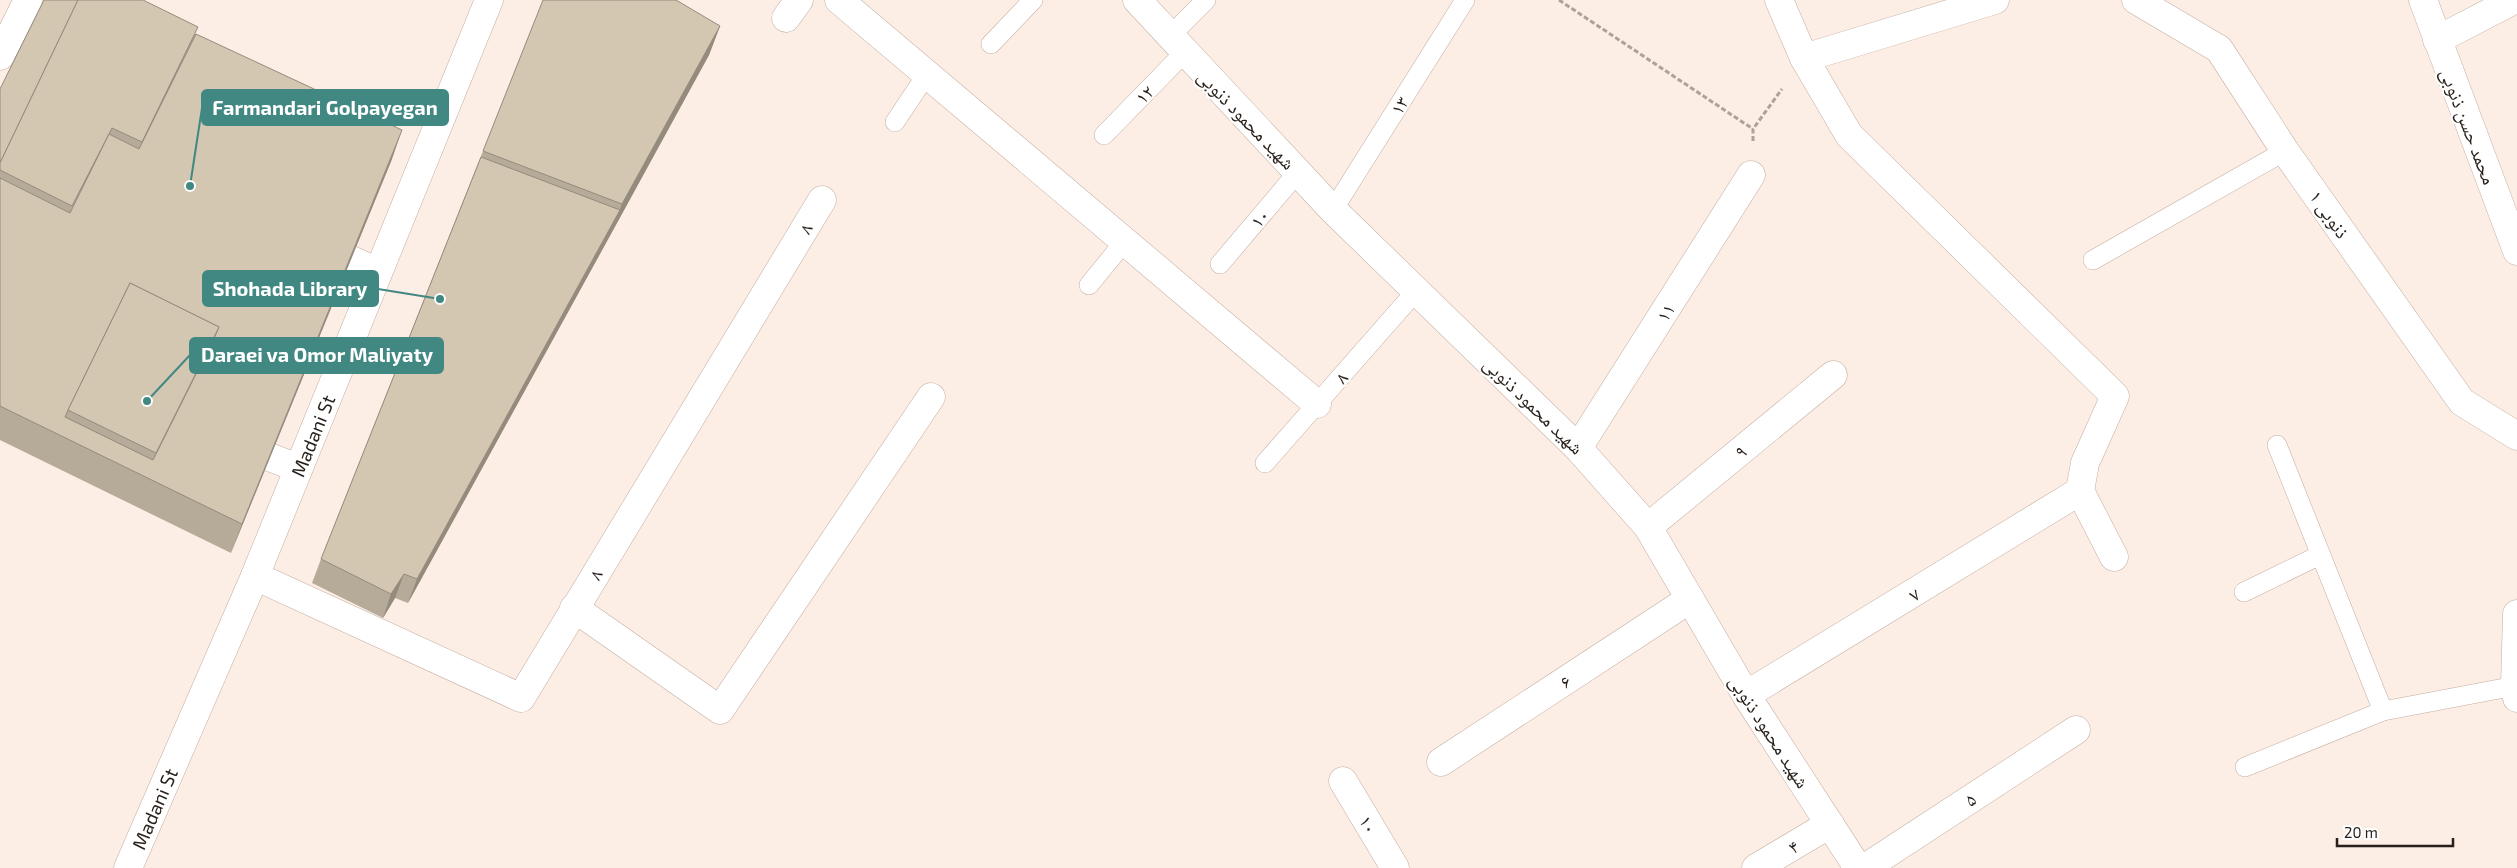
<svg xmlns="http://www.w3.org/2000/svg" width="2517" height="868" font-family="'Exo 2','Noto Naskh Arabic',sans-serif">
  <rect width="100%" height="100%" fill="#fcede5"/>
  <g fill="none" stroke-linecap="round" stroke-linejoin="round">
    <g stroke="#c4aea1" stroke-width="20">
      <g id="lane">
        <path d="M1169,37L1206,0"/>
        <path d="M991,44L1033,0"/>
        <path d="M895,122L927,74"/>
        <path d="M1104,135L1184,53"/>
        <path d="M1333,210L1465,0"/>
        <path d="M2093,260L2285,151"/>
        <path d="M1220,264L1298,172"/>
        <path d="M1089,285L1125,241"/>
        <path d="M2277,445L2383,711"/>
        <path d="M1265,463L1416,291"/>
        <path d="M2244,592L2320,555"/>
        <path d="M2245,767L2383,711L2515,686"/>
      </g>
    </g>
    <g stroke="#c4aea1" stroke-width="29">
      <g id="street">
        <path d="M839,0L1317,404"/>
        <path d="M1779,0L1804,58L1849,135L2115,396L2085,463L2080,491L2114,557"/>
        <path d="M2136,0L2219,49L2285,151L2462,402L2517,436"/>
        <path d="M786,18L799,0"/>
        <path d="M2437,40L2514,0"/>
        <path d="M0,56L28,0"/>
        <path d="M1804,58L1995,0"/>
        <path d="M318,245L378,272"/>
        <path d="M242,442L240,446L298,468"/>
        <path d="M1578,448L1751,175"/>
        <path d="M1648,527L1833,375"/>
        <path d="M255,576L521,698L822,200"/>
        <path d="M574,608L720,710L931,397"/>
        <path d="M2517,614L2515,686L2517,698"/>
        <path d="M1746,695L2080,491"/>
        <path d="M1441,762L1690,599"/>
        <path d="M1343,781L1395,868"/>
        <path d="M1756,868L1830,824"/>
        <path d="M1865,868L2076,730"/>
      </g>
    </g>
    <g stroke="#c4aea1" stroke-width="29">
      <g id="secondary">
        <path d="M1137,0L1333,210L1578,448L1648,527L1746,695L1858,868"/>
        <path d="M2423,0L2517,251"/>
        <path id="s1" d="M128,868L255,576L489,0"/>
      </g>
    </g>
    <g stroke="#aea19a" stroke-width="3" stroke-dasharray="5 2.5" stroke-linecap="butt">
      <path d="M1559,0L1753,129"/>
      <path d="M1753,141V129L1782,89"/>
    </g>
    <use href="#lane" stroke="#fff" stroke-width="19"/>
    <use href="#street" stroke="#fff" stroke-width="28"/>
    <use href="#secondary" stroke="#fff" stroke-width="28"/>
  </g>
  <g fill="#b6ab99">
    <path d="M720,26L709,55L408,603L395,598L383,618L312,583L321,559L483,151Z"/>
    <path d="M196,34L392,159L231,553L0,440V89Z"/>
  </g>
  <g fill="#948b7d">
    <path d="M720,26L709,55L611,234L622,204Z"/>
    <path d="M402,130L392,159L231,553L242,524Z"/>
    <path d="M620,210L611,234L408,603L417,579Z"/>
    <path d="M219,327L205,363L147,477L156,453Z"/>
    <path d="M404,574L395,598L383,618L391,594Z"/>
  </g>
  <g fill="#d4c7b2" stroke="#948b7d" fill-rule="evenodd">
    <path d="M44,0H78L0,163V89Z"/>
    <path d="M78,0H143L198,27L142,142L112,128L72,206L0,170V163Z"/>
    <path d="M543,0H676L720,26L622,204L483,151Z"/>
    <path d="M196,34L402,130L242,524L0,406V178L70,213L109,134L139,149ZM130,283L219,327L216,334L153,460L65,417L68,410Z"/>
    <path d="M481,157L620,210L417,579L404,574L391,594L321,559Z"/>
    <path d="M130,283L219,327L156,453L68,410Z"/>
  </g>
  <g text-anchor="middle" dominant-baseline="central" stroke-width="4.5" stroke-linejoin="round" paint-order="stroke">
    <g font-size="19" fill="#271f1a" stroke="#fefefe">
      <text transform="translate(1144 94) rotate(-46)">۱۲</text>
      <text transform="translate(1399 105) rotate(-58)">۱۳</text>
      <text transform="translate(1247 119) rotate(46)">شهید محمود ذنوبی</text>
      <text transform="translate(2469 126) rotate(69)">محمد حسن ذنوبی</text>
      <text transform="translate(2330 214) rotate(55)">ذنوبی ۱</text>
      <text transform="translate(1259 218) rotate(-50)">۱۰</text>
      <text transform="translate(805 228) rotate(-59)">۸</text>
      <text transform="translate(1665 312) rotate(-58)">۱۱</text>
      <text transform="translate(1341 377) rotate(-49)">۸</text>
      <text transform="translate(1534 405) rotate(44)">شهید محمود ذنوبی</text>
      <text stroke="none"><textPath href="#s1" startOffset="470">Madani St</textPath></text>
      <text transform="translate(1740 451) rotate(-39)">۹</text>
      <text transform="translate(595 574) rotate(-59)">۸</text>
      <text transform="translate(1914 594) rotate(-32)">۷</text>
      <text transform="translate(1565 681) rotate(-33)">۶</text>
      <text transform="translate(1770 731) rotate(57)">شهید محمود ذنوبی</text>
      <text transform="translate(1970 799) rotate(-33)">۵</text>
      <text stroke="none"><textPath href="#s1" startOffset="65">Madani St</textPath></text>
      <text transform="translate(1369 824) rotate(59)">۱۰</text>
      <text transform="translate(1793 846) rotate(-31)">۴</text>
    </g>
  </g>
  <path fill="none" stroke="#418883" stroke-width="2" d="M190 186L202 108M440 299L378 289M147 401L190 355"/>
  <g fill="#418883" stroke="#fefefe" stroke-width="2">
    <circle cx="190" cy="186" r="5"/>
    <circle cx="440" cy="299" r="5"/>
    <circle cx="147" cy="401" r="5"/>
  </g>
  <g fill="#418883" stroke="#418883" stroke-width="2">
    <rect x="202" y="90" width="246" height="35" rx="5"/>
    <rect x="203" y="271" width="175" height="35" rx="5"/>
    <rect x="190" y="338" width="253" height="35" rx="5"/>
  </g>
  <g font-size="20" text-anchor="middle" font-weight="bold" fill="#fff">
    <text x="325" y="115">Farmandari Golpayegan</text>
    <text x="290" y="296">Shohada Library</text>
    <text x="317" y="362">Daraei va Omor Maliyaty</text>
  </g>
  <path d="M2337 838v8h116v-8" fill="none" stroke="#271f1a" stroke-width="2.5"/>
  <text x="2344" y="838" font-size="15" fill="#271f1a" stroke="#fefefe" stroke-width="4" paint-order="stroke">20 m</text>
</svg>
